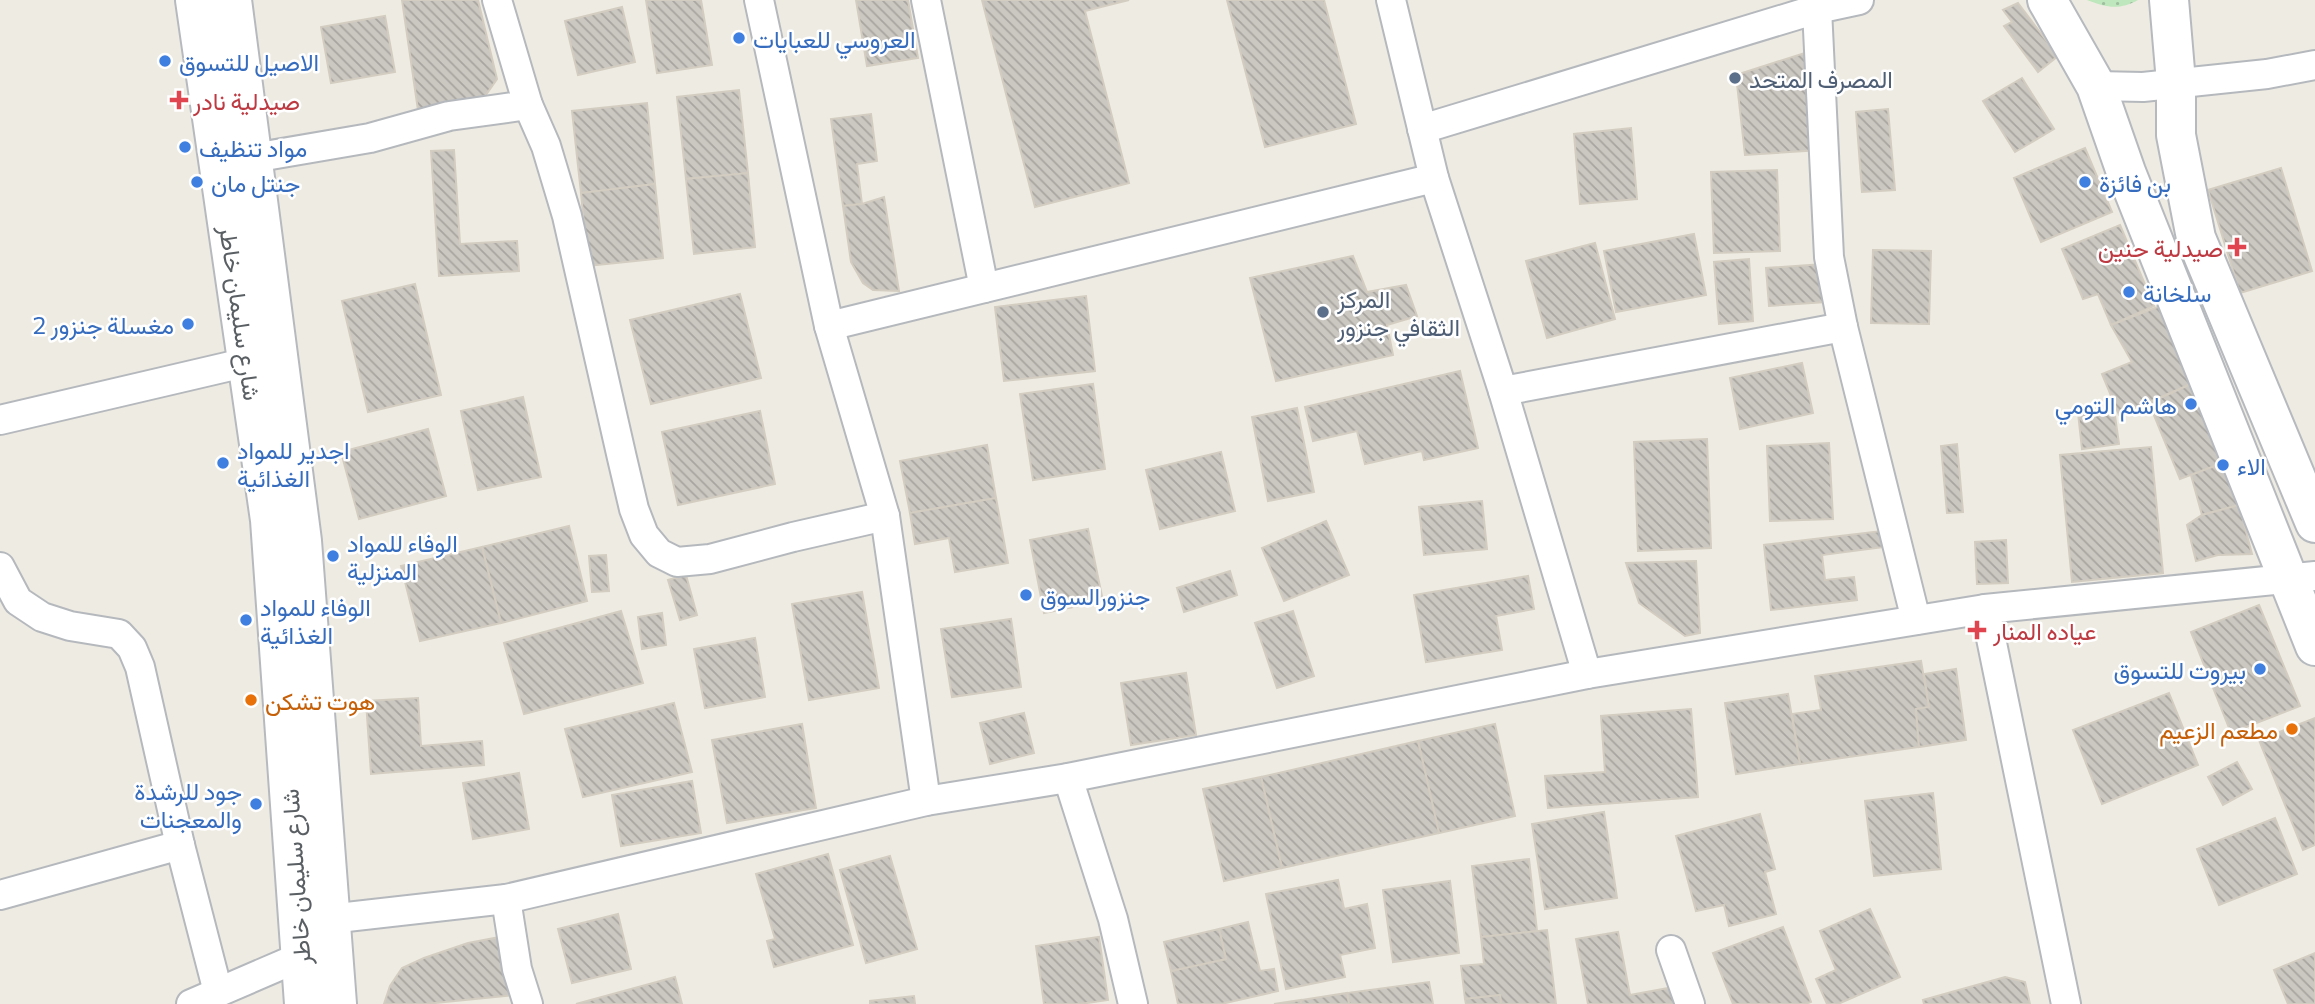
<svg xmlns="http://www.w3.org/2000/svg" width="2315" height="1004" font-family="Commissioner,Vazirmatn,sans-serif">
  <defs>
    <pattern id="green-dots" width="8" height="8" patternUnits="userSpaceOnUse" patternTransform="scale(1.75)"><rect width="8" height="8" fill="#bfe7bd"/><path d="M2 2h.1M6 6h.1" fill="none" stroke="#9ebe9d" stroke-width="1.8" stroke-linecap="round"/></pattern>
    <pattern id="building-back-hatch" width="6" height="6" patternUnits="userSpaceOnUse" patternTransform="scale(1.75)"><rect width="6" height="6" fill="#cbc7c1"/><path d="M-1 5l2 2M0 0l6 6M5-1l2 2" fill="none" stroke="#a8a5a0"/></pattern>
  </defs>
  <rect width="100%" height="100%" fill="#eeebe2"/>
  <path fill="url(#green-dots)" d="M2087,0H2138C2120,10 2107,8 2087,0Z"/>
  <g fill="url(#building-back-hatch)" stroke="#d3ccc0" stroke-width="2">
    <path d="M402,0H478L497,79L483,99L418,110Z"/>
    <path d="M646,0H701L712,65L657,73Z"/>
    <path d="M856,0H908L918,58L867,66Z"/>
    <path d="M982,0H1129L1085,11L1129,183L1035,207Z"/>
    <path d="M1227,0H1324L1356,124L1265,147Z"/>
    <path d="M2018,3L2058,56L2038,72L2004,26L2012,22L2003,10Z"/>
    <path d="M622,7L635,62L578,75L565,21Z"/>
    <path d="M385,16L395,72L331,83L321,27Z"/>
    <path d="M1814,50L1820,150L1745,155L1736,75Z"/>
    <path d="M2022,78L2054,129L2015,152L1983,101Z"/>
    <path d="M739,90L748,173L686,179L677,97Z"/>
    <path d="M647,103L655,184L581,193L572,111Z"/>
    <path d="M1888,109L1895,190L1862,192L1856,112Z"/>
    <path d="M871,114L877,161L857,164L862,204L843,206L831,119Z"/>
    <path d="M1631,128L1637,199L1580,204L1574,134Z"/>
    <path d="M2085,148L2112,212L2041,242L2014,178Z"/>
    <path d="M454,150L460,244L517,241L519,271L439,276L431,151Z"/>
    <path d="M2281,168L2312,271L2240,293L2208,190Z"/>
    <path d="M1777,170L1780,251L1714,253L1711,172Z"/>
    <path d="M748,173L755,247L694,254L686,179Z"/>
    <path d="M655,184L663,258L588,266L581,193Z"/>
    <path d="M884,197L899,291L873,290L863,283L851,262L843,206L862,204Z"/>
    <path d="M2120,225L2154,306L2111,325L2098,294L2083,299L2062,249Z"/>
    <path d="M1694,234L1706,295L1616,312L1604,251Z"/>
    <path d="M1595,243L1615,319L1547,338L1526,261Z"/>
    <path d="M1873,250L1931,251L1929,324L1871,323Z"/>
    <path d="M1353,256L1367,292L1406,285L1417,316L1387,325L1393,355L1276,381L1250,278Z"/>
    <path d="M1749,259L1753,321L1719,324L1714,262Z"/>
    <path d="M1823,264L1826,302L1769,306L1766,268Z"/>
    <path d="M415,284L441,395L368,412L342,301Z"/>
    <path d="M740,294L761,378L651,404L630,320Z"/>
    <path d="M1086,296L1095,371L1004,381L995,307Z"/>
    <path d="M2160,306L2191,384L2119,415L2102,374L2132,362L2111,325Z"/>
    <path d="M1802,363L1813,413L1740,429L1730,378Z"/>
    <path d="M1460,371L1478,448L1424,460L1422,451L1365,464L1357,431L1313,441L1305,407Z"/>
    <path d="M1093,384L1105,469L1033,480L1020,394Z"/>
    <path d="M2191,384L2228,461L2180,479L2149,403Z"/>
    <path d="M523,397L541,477L478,490L461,411Z"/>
    <path d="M1297,408L1314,492L1268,501L1252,417Z"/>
    <path d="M2114,409L2119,444L2082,449L2078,413Z"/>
    <path d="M760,411L775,484L678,505L662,432Z"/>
    <path d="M428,429L446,496L359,519L341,452Z"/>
    <path d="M1707,439L1711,548L1638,551L1634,442Z"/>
    <path d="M1829,443L1833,519L1770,521L1767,446Z"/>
    <path d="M1957,444L1963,512L1947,513L1941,446Z"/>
    <path d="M987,445L996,498L910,513L900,461Z"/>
    <path d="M2151,447L2163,573L2072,582L2060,455Z"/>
    <path d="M1221,452L1235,511L1160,529L1146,470Z"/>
    <path d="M2228,461L2239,505L2202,515L2191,475Z"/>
    <path d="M996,498L1008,563L955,572L949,538L915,544L910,513Z"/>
    <path d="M1482,501L1487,549L1424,555L1419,507Z"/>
    <path d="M2239,505L2252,554L2218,555L2196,561L2187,525L2202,515Z"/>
    <path d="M1326,521L1349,575L1284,601L1262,548Z"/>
    <path d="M569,526L587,601L501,623L482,547Z"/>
    <path d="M1088,529L1103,601L1044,613L1030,540Z"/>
    <path d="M1890,530L1892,546L1822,555L1825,580L1854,577L1857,600L1771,610L1764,545Z"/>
    <path d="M2006,540L2008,583L1977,584L1975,542Z"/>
    <path d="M482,547L501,623L420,641L401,566Z"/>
    <path d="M606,555L609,591L592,592L589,556Z"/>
    <path d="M1696,561L1700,633L1685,636L1639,603L1626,563Z"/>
    <path d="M1230,571L1237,595L1184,612L1177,588Z"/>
    <path d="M686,575L697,615L680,620L668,580Z"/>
    <path d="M1528,576L1534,609L1496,616L1502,650L1426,662L1414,595Z"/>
    <path d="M862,592L879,688L809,700L792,604Z"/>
    <path d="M2259,605L2300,706L2231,733L2191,632Z"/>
    <path d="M621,611L643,683L524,714L504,643Z"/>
    <path d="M1293,611L1314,676L1277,688L1255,623Z"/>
    <path d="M662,613L666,645L642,649L638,617Z"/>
    <path d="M1011,619L1021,687L952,697L941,629Z"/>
    <path d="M755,638L765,697L705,708L694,649Z"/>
    <path d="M1921,661L1929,707L1916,709L1919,747L1800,764L1792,714L1821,710L1815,676Z"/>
    <path d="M1956,669L1966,740L1919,747L1916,709L1929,707L1924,674Z"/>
    <path d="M1186,673L1196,735L1131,745L1121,683Z"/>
    <path d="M2169,693L2198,765L2102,804L2073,730Z"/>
    <path d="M1788,694L1800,764L1736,774L1725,703Z"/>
    <path d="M418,698L421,746L482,741L484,765L371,774L366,701Z"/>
    <path d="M674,703L692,772L583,797L565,729Z"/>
    <path d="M1691,709L1698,797L1548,808L1545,776L1605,772L1601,716Z"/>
    <path d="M1024,713L1034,753L990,764L980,723Z"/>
    <path d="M2315,718V845L2303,850L2259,740Z"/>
    <path d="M802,724L816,808L727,823L712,740Z"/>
    <path d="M1495,724L1515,816L1439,833L1418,741Z"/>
    <path d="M1418,741L1439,833L1282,868L1261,777Z"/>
    <path d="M2237,762L2252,789L2223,805L2208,777Z"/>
    <path d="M519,773L529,829L473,839L463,783Z"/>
    <path d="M1261,777L1282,868L1224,881L1203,789Z"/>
    <path d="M692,781L701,833L621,846L612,795Z"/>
    <path d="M1933,793L1941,869L1874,876L1865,801Z"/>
    <path d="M1604,812L1617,898L1545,909L1532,824Z"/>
    <path d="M1760,814L1775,869L1765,872L1776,914L1729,926L1724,905L1696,911L1676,836Z"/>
    <path d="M2275,818L2297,874L2219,905L2197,849Z"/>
    <path d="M828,854L853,945L774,967L767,941L775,939L756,874Z"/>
    <path d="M890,856L917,949L866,963L840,870Z"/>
    <path d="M1529,859L1537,931L1481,937L1472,866Z"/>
    <path d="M1338,880L1344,909L1367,904L1375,948L1340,955L1345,977L1286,989L1266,894Z"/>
    <path d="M1450,881L1459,953L1393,962L1383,890Z"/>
    <path d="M1870,909L1900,977L1838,1004H1827L1816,979L1836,970L1820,931Z"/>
    <path d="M618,914L631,969L572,983L558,929Z"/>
    <path d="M1248,922L1260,971L1274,969L1278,991L1221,1004H1178L1171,971L1226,959L1219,929Z"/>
    <path d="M1783,927L1811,1002L1805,1004H1733L1713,953Z"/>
    <path d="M1219,929L1226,959L1171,971L1164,942Z"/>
    <path d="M1547,930L1556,1004H1501L1500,995L1465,999L1461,966L1484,964L1481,937Z"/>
    <path d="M1618,932L1630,995L1674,987L1677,1004H1588L1576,939Z"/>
    <path d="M505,936L516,995L425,1004H384L390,986L402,968L424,958L468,943Z"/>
    <path d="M1099,937L1108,1000L1080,1004H1044L1036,946Z"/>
    <path d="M2315,953V1004H2288L2274,970Z"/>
    <path d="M675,977L682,1004H576Z"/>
    <path d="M2005,977L2025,982L2030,1004H1924L1923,1000Z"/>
    <path d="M1429,982L1433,1004H1349L1347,993Z"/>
    <path d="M1347,993L1349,1004H1301V1000Z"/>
    <path d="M1500,995L1501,1004H1466L1465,999Z"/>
    <path d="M914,996L915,1004H870V1001Z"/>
    <path d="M1301,1000V1004H1274Z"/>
  </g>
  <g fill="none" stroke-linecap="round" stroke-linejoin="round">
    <g stroke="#b5b9bd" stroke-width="32">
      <g id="street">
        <path d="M497,0L528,105L546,146L567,216L622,458L634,509L644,535L659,553L677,562L710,559L793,537L885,516"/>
        <path d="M759,0L829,326L885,516L926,801"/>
        <path d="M926,0L984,288"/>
        <path d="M1391,0L1434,178L1503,391L1587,674"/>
        <path d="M1817,9L1859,0"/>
        <path d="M2096,86L2143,87L2267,74L2315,65"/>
        <path d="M1422,129L1817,9L1829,257L1843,327L1916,620"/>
        <path d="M253,158L370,138L449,116L528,105"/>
        <path d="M829,326L1434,178"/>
        <path d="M1503,391L1843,327"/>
        <path d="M0,420L248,362"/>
        <path d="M0,567L18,601L42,617L70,626L119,634L132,648L140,667L180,845L218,992"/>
        <path d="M1985,609L2066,1004"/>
        <path d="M1068,778L1113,919L1133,1004"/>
        <path d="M0,895L180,845"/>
        <path d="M506,899L517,969L528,1004"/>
        <path d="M329,919L506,899L926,801L1068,778L1587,674L1985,609L2315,576"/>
        <path d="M1671,950L1690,1004"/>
        <path d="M191,1004L300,957"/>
      </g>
    </g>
    <g stroke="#b6babf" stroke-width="42">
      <g id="secondary">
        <path d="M195,0L270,520L304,1004"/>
        <path d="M232,0L302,541L337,1004"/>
        <path d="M2047,0L2096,86L2126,172L2315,646"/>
        <path d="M2169,0L2176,82V135L2196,238L2315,523"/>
      </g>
    </g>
    <use href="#street" stroke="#fff" stroke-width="28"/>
    <use href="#secondary" stroke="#fff" stroke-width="38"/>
  </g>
  <g fill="#3f7fe0" stroke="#fff" stroke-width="2.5">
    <circle cx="739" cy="38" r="7"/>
    <circle cx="165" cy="61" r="7"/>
    <circle cx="185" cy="147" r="7"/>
    <circle cx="197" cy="182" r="7"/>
    <circle cx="2085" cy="182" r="7"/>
    <circle cx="2129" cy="292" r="7"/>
    <circle cx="188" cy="324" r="7"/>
    <circle cx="2191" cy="404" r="7"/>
    <circle cx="223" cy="463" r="7"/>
    <circle cx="2223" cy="465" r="7"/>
    <circle cx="333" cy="556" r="7"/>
    <circle cx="1026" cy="595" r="7"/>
    <circle cx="246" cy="620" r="7"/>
    <circle cx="2260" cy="669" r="7"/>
    <circle cx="256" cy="804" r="7"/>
  </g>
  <g fill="#5c6f8a" stroke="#fff" stroke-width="2.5">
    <circle cx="1735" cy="78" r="7"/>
    <circle cx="1323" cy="312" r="7"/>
  </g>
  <g fill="#e0444e" stroke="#fff" stroke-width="2.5">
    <path d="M175.5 89.5h7v7h7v7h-7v7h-7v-7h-7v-7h7z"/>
    <path d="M2233.5 236.5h7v7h7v7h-7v7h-7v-7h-7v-7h7z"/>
    <path d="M1973.5 619.5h7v7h7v7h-7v7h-7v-7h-7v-7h7z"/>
  </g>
  <g fill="#e8710a" stroke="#fff" stroke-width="2.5">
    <circle cx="251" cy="700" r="7"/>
    <circle cx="2292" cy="729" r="7"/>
  </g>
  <g text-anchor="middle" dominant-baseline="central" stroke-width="5" stroke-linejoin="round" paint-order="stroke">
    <g font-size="24" fill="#366cbe" stroke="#fff" text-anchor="start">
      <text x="753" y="38">العروسي للعبايات</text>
      <text x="179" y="61">الاصيل للتسوق</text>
      <text x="199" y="147">مواد تنظيف</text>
      <text x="211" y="182">جنتل مان</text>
      <text x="2099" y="182">بن فائزة</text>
      <text x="2143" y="292">سلخانة</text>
      <text x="174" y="324" text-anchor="end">مغسلة جنزور 2</text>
      <text x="2177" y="404" text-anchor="end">هاشم التومي</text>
      <text x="237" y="449">اجدير للمواد<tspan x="237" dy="28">الغذائية</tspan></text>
      <text x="2237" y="465">الاء</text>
      <text x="347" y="542">الوفاء للمواد<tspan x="347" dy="28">المنزلية</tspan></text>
      <text x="1040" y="595">جنزورالسوق</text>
      <text x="260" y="606">الوفاء للمواد<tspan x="260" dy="28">الغذائية</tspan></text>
      <text x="2246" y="669" text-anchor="end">بيروت للتسوق</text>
      <text x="242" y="790" text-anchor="end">جود للرشدة<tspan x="242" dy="28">والمعجنات</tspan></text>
    </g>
    <g font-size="24" fill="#4e5e75" stroke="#fff" text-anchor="start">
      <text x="1749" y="78">المصرف المتحد</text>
      <text x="1337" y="298">المركز<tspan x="1337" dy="28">الثقافي جنزور</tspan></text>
    </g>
    <g font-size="24" fill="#be3a42" stroke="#fff" text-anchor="start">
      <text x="193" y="100">صيدلية نادر</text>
      <text x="2223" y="247" text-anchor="end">صيدلية حنين</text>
      <text x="1993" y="630">عياده المنار</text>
    </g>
    <g font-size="24" fill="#5a5f64" stroke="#fff">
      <text transform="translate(241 313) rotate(82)">شارع سليمان خاطر</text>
      <text transform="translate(295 877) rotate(-94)">شارع سليمان خاطر</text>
    </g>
    <g font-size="24" fill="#c56008" stroke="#fff" text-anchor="start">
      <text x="265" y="700">هوت تشكن</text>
      <text x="2278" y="729" text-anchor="end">مطعم الزعيم</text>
    </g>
  </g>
</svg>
